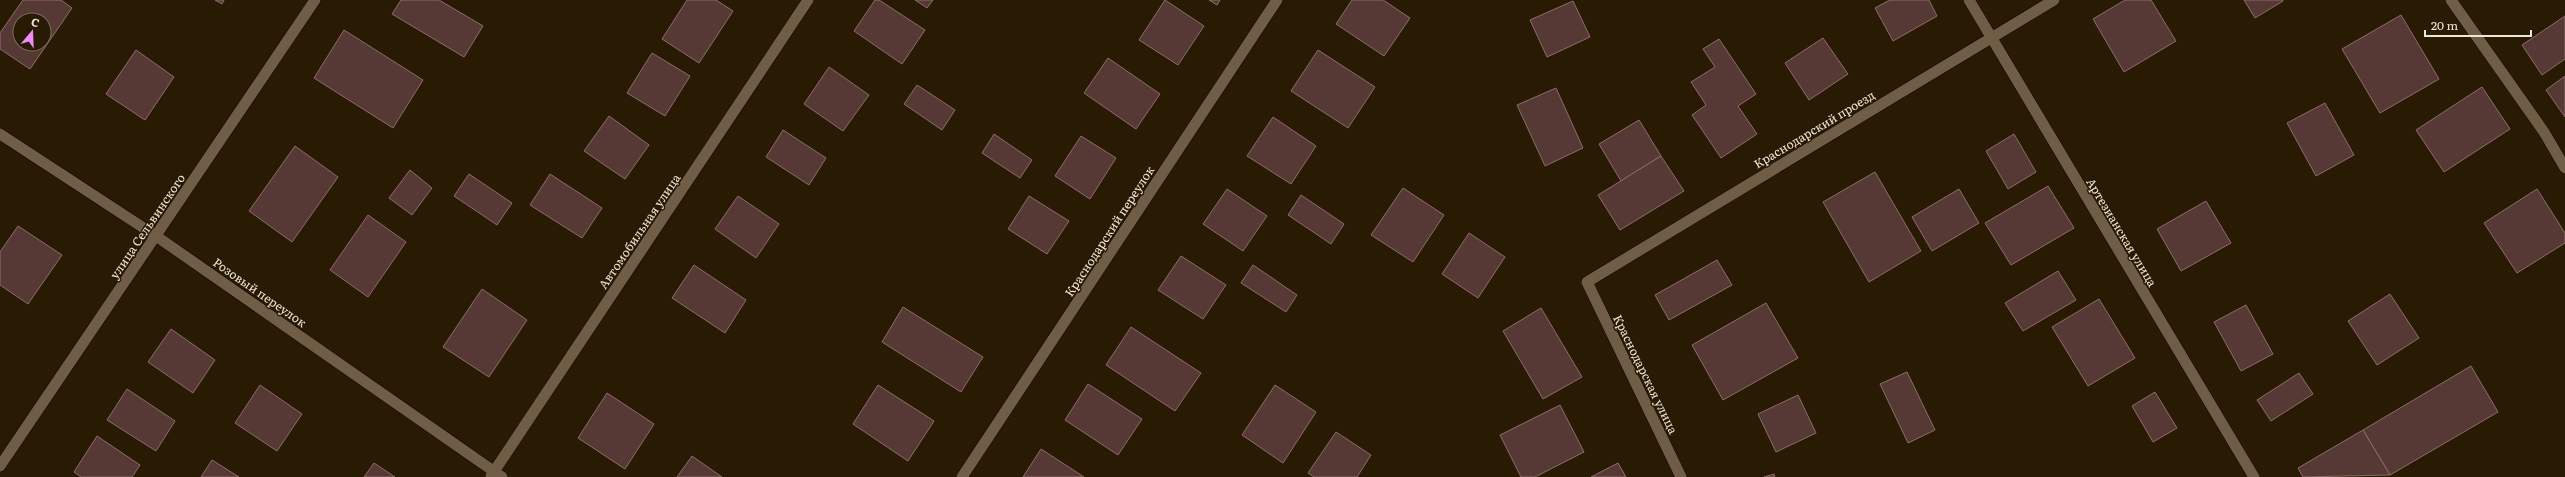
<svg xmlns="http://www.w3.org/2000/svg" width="2565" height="477" font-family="Literata,serif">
  <rect width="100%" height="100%" fill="#291a04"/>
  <g fill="#563835" stroke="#8e6d69" fill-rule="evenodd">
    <path d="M23,0H61L72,8L30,69L0,49V33ZM20,20H44V44H20Z"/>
    <path d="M215,0H224L222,4Z"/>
    <path d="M401,0H439L483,26L464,57L392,14Z"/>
    <path d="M687,0H716L733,11L699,63L662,39Z"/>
    <path d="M875,0H879L925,30L902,64L854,31Z"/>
    <path d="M915,0H933L927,8Z"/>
    <path d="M1165,0L1204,26L1178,65L1139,40Z"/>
    <path d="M1209,0H1220L1217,5Z"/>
    <path d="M1352,0H1383L1410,18L1384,56L1336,24Z"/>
    <path d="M1890,0H1929L1937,16L1893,41L1875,8Z"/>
    <path d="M2125,0H2151L2176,41L2124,72L2093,19Z"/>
    <path d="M2244,0H2283V1L2255,18Z"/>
    <path d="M1573,1L1590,37L1547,57L1530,20Z"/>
    <path d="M2401,15L2439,79L2380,113L2342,49Z"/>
    <path d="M2565,16V59L2542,75L2522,45Z"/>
    <path d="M344,30L423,80L393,128L314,78Z"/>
    <path d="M1823,38L1848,74L1809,100L1785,63Z"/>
    <path d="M1719,39L1756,94L1738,106L1757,134L1721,158L1692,115L1706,105L1691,82L1715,67L1703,49Z"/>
    <path d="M136,50L174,77L145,120L106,94Z"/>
    <path d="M1318,50L1375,87L1348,128L1291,91Z"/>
    <path d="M652,53L690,76L665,116L627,93Z"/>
    <path d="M1108,58L1160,94L1136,129L1084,93Z"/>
    <path d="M829,67L869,95L843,131L804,104Z"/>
    <path d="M2565,76V117L2546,90Z"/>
    <path d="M917,85L955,110L942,130L904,104Z"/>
    <path d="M2482,87L2510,129L2444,172L2416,130Z"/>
    <path d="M1556,88L1583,148L1545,166L1517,105Z"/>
    <path d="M2325,103L2354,155L2316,176L2287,123Z"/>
    <path d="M609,116L649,145L625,179L584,151Z"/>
    <path d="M1273,117L1316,146L1291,184L1247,156Z"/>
    <path d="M1639,120L1661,156L1621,181L1599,144Z"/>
    <path d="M783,130L826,158L809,185L766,157Z"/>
    <path d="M994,134L1032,160L1020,178L982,153Z"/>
    <path d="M2014,134L2036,172L2008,189L1986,151Z"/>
    <path d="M1081,136L1116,158L1090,199L1055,176Z"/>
    <path d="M295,146L338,177L292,242L249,211Z"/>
    <path d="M1661,156L1684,191L1620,230L1598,195Z"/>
    <path d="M410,170L432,188L412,215L389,198Z"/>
    <path d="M1875,172L1921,251L1869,282L1823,202Z"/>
    <path d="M469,174L512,203L497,225L454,196Z"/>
    <path d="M550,174L602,208L582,238L530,205Z"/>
    <path d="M2048,186L2074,228L2011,265L1985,223Z"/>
    <path d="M1403,188L1444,215L1413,262L1371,235Z"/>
    <path d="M1227,189L1267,216L1243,251L1203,224Z"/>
    <path d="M1959,189L1979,223L1932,251L1912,217Z"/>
    <path d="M2537,189L2565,233V243L2517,273L2484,223Z"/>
    <path d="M1301,195L1344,224L1331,244L1288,215Z"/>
    <path d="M738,196L779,224L756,258L715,229Z"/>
    <path d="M1029,196L1069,221L1047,254L1008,229Z"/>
    <path d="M2206,201L2231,243L2181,271L2157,229Z"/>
    <path d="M368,215L406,242L368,297L330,270Z"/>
    <path d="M18,226L62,255L28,304L0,285V252Z"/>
    <path d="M1469,233L1505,257L1478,298L1442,274Z"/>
    <path d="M1181,256L1226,285L1203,319L1158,290Z"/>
    <path d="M1717,260L1732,285L1669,320L1655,295Z"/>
    <path d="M694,265L746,300L725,333L672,298Z"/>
    <path d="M1253,265L1297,295L1286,312L1241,283Z"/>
    <path d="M2058,271L2076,300L2023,331L2005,303Z"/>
    <path d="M482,289L527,320L489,377L443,347Z"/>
    <path d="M2390,294L2419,338L2377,365L2348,321Z"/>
    <path d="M2099,299L2135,358L2088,386L2052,327Z"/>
    <path d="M1766,303L1798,358L1723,400L1692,345Z"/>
    <path d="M2246,305L2273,354L2241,371L2214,322Z"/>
    <path d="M903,307L983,357L961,392L882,342Z"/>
    <path d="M1541,308L1582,377L1543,399L1503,331Z"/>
    <path d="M1131,327L1201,373L1175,411L1106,365Z"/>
    <path d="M171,329L215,360L193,393L148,362Z"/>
    <path d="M2471,366L2498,412L2390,475L2363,430Z"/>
    <path d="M1907,372L1935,430L1908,443L1880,384Z"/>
    <path d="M2299,373L2313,394L2271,421L2257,400Z"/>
    <path d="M1088,384L1142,419L1118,455L1065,420Z"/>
    <path d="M260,385L302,414L277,451L235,423Z"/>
    <path d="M878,385L934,421L908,461L853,424Z"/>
    <path d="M1275,385L1316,412L1283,463L1242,435Z"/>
    <path d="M127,389L175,421L156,451L107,420Z"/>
    <path d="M2155,392L2177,428L2153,442L2132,406Z"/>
    <path d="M607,393L654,424L625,469L578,438Z"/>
    <path d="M1798,395L1816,433L1776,452L1758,414Z"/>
    <path d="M1560,405L1584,452L1535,477H1521L1500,435Z"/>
    <path d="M2363,430L2390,475L2303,477L2298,468Z"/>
    <path d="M1336,432L1371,455L1357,477H1314L1308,473Z"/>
    <path d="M97,436L140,465L132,477H81L74,472Z"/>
    <path d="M1041,449L1084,477H1023Z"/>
    <path d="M692,456L722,477H677Z"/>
    <path d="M212,460L239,477H201Z"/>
    <path d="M374,463L395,477H364Z"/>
    <path d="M1618,463L1626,477H1591Z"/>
    <path d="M1774,474L1775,477H1764Z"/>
  </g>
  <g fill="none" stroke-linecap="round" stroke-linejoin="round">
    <g stroke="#110400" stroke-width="12">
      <g id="minor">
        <path d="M1969,0L2254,477"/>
        <path d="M2451,0L2544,132L2565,168"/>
        <path d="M0,134L156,236L502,477"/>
        <path d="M491,476L808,0"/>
        <path d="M962,477L1277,0"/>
        <path d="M1681,477L1587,282L2054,0"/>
      </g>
    </g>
    <g stroke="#110400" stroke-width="12">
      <path id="tertiary" d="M0,466L315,0"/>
    </g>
    <use href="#minor" stroke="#705d46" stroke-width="11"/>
    <use href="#tertiary" stroke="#705d46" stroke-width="11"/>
  </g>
  <g text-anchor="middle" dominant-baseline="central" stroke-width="3" stroke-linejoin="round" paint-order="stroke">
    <g font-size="12" fill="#f0e5d8" stroke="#291a04">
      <text transform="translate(1814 129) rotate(-31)">Краснодарский проезд</text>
      <text transform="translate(147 226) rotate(-56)">улица Сельвинского</text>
      <text transform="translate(639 231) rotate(-56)">Автомобильная улица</text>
      <text transform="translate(1109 231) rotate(-57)">Краснодарский переулок</text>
      <text transform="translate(2122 232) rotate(59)">Артезианская улица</text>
      <text transform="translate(260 292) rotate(35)">Розовый переулок</text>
      <text transform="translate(1646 374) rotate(64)">Краснодарская улица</text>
    </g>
  </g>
  <g transform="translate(32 32) rotate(19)"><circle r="19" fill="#291a04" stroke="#796b59"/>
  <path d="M0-3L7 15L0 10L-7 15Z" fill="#ed8cf9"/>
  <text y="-6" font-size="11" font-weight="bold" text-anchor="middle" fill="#f0e5d8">С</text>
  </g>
  <path d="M2425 30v6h106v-6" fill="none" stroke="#f0e5d8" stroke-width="2"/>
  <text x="2431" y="30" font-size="12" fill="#f0e5d8" stroke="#291a04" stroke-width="3" paint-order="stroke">20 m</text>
</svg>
